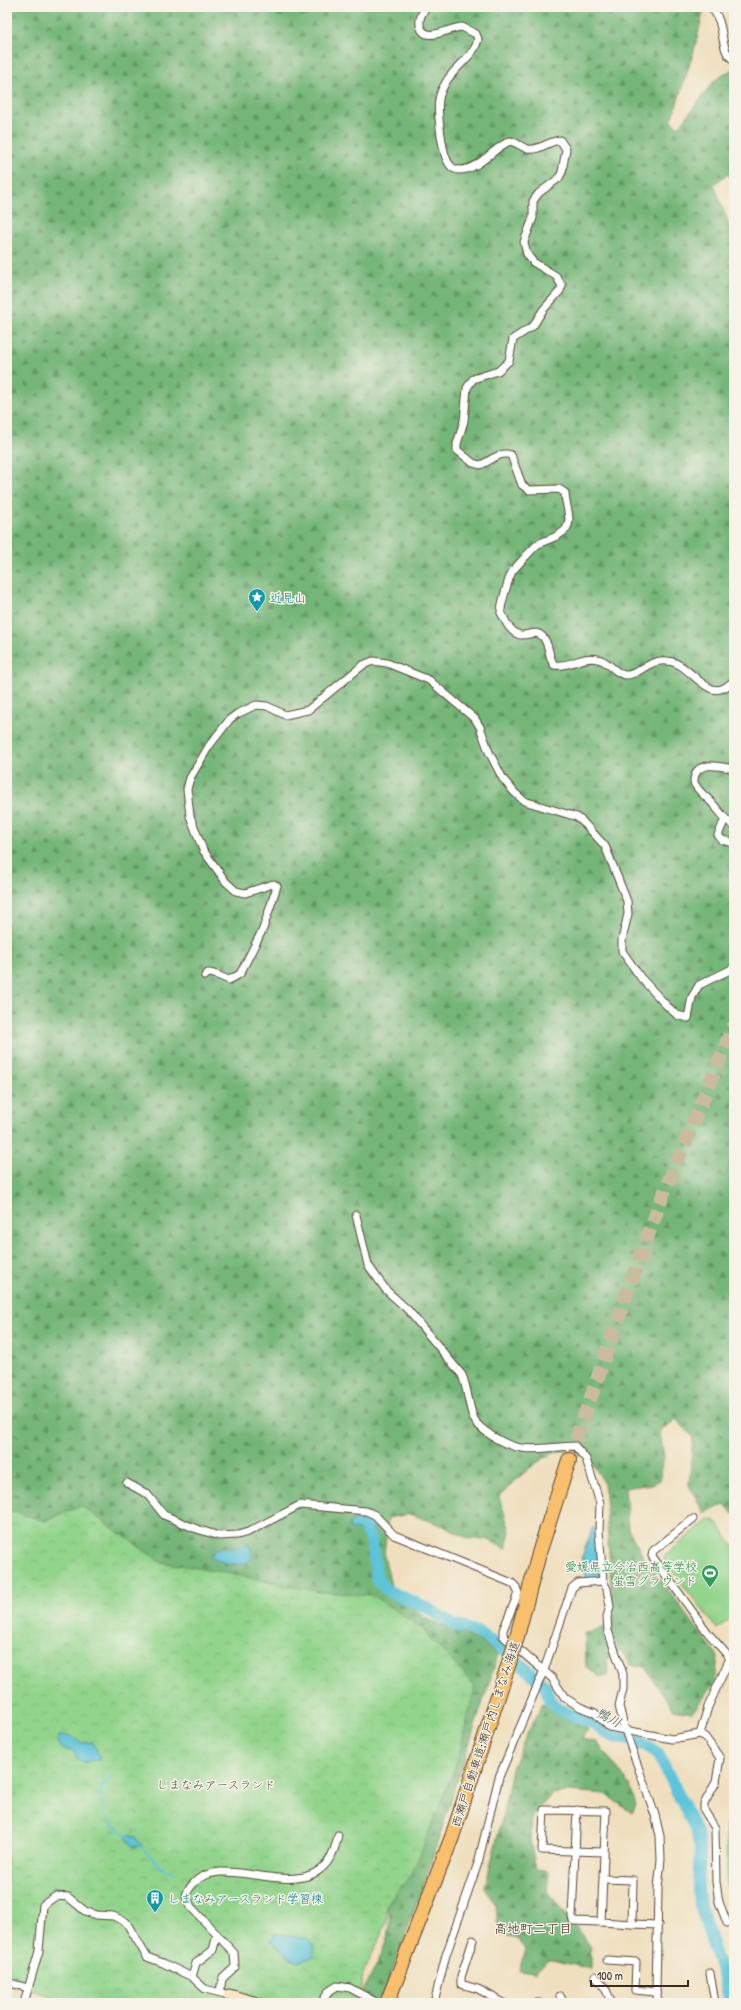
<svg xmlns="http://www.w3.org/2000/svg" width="741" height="2010" font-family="'Patrick Hand','Klee One',sans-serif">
  <defs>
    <pattern id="forest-firs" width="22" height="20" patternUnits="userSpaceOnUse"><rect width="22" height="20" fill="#75b678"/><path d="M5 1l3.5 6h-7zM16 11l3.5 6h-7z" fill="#619462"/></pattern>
    <pattern id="park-crowns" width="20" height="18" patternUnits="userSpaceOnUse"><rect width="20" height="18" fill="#92d48c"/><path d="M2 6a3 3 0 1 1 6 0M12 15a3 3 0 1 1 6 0" fill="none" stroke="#7fb678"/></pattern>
  </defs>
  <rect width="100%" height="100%" fill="#f7f3e8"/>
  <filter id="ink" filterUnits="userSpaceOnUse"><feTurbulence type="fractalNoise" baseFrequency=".025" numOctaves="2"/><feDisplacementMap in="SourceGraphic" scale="8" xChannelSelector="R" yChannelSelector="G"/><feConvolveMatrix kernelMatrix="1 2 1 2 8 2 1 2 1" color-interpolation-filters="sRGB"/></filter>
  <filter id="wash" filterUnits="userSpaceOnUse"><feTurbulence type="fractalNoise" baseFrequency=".012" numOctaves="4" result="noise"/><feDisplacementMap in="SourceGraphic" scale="16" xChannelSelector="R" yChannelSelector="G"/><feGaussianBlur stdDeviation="0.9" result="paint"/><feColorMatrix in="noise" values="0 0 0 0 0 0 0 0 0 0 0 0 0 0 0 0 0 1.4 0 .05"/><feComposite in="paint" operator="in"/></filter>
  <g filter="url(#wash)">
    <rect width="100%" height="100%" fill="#efdfbe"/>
    <path fill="#92d48c" stroke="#667f55" d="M709,1519L714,1520L734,1546V1616L717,1629L664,1560L665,1555Z"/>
    <g fill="url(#forest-firs)" stroke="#58704b">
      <path d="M7,7H701L704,9L694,51L671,122L679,127L714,81L734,68V183L728,174L714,184L734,239V252L728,262L734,264V1515L725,1504L704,1513L689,1485L693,1437L676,1419L660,1432L664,1457L660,1480L652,1484L625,1488L628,1529L644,1558L718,1656L715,1683L692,1713L673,1710L644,1666L631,1665L622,1650L607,1658L608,1676L600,1677L586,1667L585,1634L614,1623L604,1482L587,1456C580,1454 567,1449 560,1451C538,1457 515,1481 499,1497L510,1531L506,1549L487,1539H469L439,1524L410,1514L388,1518L384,1555L391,1586L425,1618L480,1641L498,1655L426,1878L390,1978L378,2003H328L358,1998C369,1983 391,1939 390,1920C390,1915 388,1910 387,1905L7,1952Z"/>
      <path d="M543,1703L588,1729L581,1739L597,1742L630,1785L636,1806L632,1813L605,1794L569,1791L552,1794L532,1816L530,1841L536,1869L549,1872L547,1891L591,1947V1969L548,1959L535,1973L519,1971L525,1950L518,1938L503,1935L498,1928L496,1905L485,1887L503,1814L512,1768L527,1734Z"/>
      <path d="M734,1805V1896L726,1882V1825Z"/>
    </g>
    <path fill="url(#park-crowns)" stroke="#667f55" d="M81,1506L161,1562L226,1573L320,1592L372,1595L420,1627L475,1686L458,1759L413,1872L387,1904V1922L363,1974L360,2003H75L7,1983V1512L12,1511L45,1521Z"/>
    <g fill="#5dc4d9" stroke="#4c777c">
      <path d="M355,1520L370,1521L376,1524L370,1533L365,1535L360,1531L349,1528V1523Z"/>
      <path d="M593,1527L598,1533L601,1580L585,1581L583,1560L581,1559Z"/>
      <path d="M249,1544L253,1556C244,1571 223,1563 210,1556L217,1549L233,1548Z"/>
      <path d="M60,1735L71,1736L81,1743L93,1742L100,1758L83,1763L78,1760L74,1751L61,1749L57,1742Z"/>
      <path d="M129,1835L136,1838L142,1846L133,1847L126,1836Z"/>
      <path d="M275,1933L307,1939L315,1948L313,1957L298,1962L289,1958L271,1941Z"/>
    </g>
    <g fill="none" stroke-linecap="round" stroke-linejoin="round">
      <g stroke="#5dc4d9" stroke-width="2">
        <path d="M111,1777L102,1785L100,1798L102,1805L108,1820L128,1836"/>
        <path d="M139,1845C153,1856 157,1869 174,1873"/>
      </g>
      <path stroke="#5dc4d9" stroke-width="12" d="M366,1531L372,1543L377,1580L388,1591L426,1607L454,1625L475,1631L487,1638L519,1663L545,1686L550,1701L563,1711L595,1724L602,1731L614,1737L635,1739L658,1753L697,1833L700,1851L698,1887L700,1905L731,2003"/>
    </g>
  </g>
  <g filter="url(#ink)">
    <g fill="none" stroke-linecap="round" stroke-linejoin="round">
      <path stroke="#cbbb9e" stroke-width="14" stroke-dasharray="14 7" stroke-linecap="butt" d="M569,1460L631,1282L661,1200L734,1025"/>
      <g stroke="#564536" stroke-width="9">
        <g id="street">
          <path d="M427,7C422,12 419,18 420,25C424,45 450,27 462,27L476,34L478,39C475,56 454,67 446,82C443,87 440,93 439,99C437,111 442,157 450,165C452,168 456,170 460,170C480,169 493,148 510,141C517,142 522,148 528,149C539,151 549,141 560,140L566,149L562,172L559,178L539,193L533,201V218L524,242L527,254L533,262L556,276L562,286L560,291L543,310L533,326L513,339L509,361L498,371L473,379L467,388L464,421L457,444V450L473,463L480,465C491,461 499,451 511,455L522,485L529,490L559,489L565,493C565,505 573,519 566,529C559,538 546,539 537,545C535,546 513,570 512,572C509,577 500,607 501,613C503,616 505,620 507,624C522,647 532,625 543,637C550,645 548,657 554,665C569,668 582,655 598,659C609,661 616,675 626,675C640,675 649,658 668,661C694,664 708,709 734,680"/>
          <path d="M711,7C727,24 718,51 734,60"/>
          <path d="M734,769C723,767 700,760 695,775C694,778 693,783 696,786C700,793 708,798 713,804C720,812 725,820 734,826"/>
          <path d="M725,819L718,835L722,840L734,843"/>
          <path d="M205,976L208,973C213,972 223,978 229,980L240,974L263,929L277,886L273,884L245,893L236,891L226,882L203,850L190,816L187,789L190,778L209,746L230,719L237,714L256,705L267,706L285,715L308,710L363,665L373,661L387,663L429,680L475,719L480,727L489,752L503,779L515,793L524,801L577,817L584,823L605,846L627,901L628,914L622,940V951L641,978L666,1005L677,1015L688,1018L692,997L699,985L734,968"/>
          <path d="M356,1215L368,1265L386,1290L408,1310L462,1375C468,1389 468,1405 474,1419C478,1427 485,1431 492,1436C523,1456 541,1447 575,1446L586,1459L600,1503L599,1531L603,1581L607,1589L610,1606L607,1617L608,1631L623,1674V1689L619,1706L625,1730L655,1815L660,1836L661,1859L658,1888L656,1992L659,2003"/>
          <path d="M127,1483L147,1494L164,1515L194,1528L219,1536L238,1535L248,1532L300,1505L366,1511L375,1515L394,1535L512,1583L516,1587L518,1593L515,1601L503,1630V1636L552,1678L565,1698L580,1707L595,1713L609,1727L672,1739L700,1734L705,1737L720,1758L716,1782L704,1804V1810L715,1828L716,1882L719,1902L727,1923"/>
          <path d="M693,1519L653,1551L652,1556L708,1633L730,1658L708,1707L700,1734"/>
          <path d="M577,1810L572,1917L573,1921L601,1922"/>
          <path d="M604,1852L542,1850L544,1810L606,1811L601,1922L632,1924"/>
          <path d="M604,1879L633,1880L632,1924L658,1925"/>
          <path d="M473,1940L461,1977V1984L478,1989L504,2003"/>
          <path d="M607,1960L636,1962L635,1990L656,1992"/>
          <path d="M710,1973L715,2003"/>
          <path d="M595,1976L605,1988L612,2003"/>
          <path d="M192,1977L196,1963L213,1950L217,1934"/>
          <path d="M7,1982L28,1988"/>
          <path d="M220,1992L222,1979L235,1967L234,1953L191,1907L186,1896C187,1891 190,1887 194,1883C226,1846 323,1921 338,1835"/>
          <path d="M560,1996L564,2003"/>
          <path d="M24,2003L39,1951L43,1905L56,1896L68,1897L85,1911L96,1915L113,1916L126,1922L147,1957L163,1963L192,1977L205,1989L229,1995"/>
          <path d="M322,2003L328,1992L337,1986L350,1988L374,2001"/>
          <path d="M434,2003L446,1955L478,1863L499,1777L544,1670L572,1588L578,1583L603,1581"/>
          <path d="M535,2003H539"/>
        </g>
      </g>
      <g stroke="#564536" stroke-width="13">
        <path id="secondary" d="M229,1995L257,2003"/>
      </g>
      <g stroke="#564536" stroke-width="16">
        <g id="highway">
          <path d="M516,1640L540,1550L569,1460"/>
          <path d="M387,2003L452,1837L509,1663"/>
        </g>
      </g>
      <use href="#street" stroke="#fff" stroke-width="7"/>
      <use href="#secondary" stroke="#fce5c4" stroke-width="11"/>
      <use href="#highway" stroke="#f8bf6c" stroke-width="14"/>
      <g stroke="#564536" stroke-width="16" stroke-linecap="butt">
        <path id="highway-bridge" d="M509,1663L516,1640"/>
      </g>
      <use href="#highway-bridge" stroke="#f8bf6c" stroke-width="14"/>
    </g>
  </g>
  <defs>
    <g id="sight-pin" transform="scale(0.9)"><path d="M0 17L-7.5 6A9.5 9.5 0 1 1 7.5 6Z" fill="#0f9aa8" stroke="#f7f3e8"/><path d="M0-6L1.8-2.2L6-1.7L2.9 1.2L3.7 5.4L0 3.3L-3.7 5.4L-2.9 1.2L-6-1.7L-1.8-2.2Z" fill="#fff"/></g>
    <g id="stadium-pin" transform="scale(0.9)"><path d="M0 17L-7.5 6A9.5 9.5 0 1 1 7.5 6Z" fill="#2e9e5b" stroke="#f7f3e8"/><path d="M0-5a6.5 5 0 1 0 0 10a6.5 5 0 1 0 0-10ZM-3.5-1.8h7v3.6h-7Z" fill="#fff"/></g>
    <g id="building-pin" transform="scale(0.9)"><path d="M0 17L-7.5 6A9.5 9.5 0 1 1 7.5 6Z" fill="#0f9aa8" stroke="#f7f3e8"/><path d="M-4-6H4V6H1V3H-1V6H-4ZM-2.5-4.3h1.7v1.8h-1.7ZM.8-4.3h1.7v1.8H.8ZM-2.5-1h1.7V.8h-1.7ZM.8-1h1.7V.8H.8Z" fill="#fff"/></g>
  </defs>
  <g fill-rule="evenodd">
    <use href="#sight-pin" x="257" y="597"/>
    <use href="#stadium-pin" x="710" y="1573"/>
    <use href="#building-pin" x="155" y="1898"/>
  </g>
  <g text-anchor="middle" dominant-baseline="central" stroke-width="3" stroke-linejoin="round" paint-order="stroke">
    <g font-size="12" fill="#0d838f" stroke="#f7f3e8" text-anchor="start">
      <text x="270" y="597">近見山</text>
      <text x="168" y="1898">しまなみアースランド学習棟</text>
    </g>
    <g font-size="12" fill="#27864d" stroke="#f7f3e8" text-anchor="end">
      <text x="697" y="1566">愛媛県立今治西高等学校<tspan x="697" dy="14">蛍雪グラウンド</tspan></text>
    </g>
    <g font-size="12" fill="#3b2a1e" stroke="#f7f3e8">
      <text transform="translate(485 1734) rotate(-72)">西瀬戸自動車道;瀬戸内しまなみ海道</text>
    </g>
    <g font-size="12" fill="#51543a" stroke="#f7f3e8">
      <text x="216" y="1784">しまなみアースランド</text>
    </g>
    <g font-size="13" font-style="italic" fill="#455856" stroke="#f7f3e8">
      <text transform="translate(609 1717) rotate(28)">鴨川</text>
    </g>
    <g font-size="13" fill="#3b2a1e" stroke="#f7f3e8">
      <text x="533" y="1928">高地町二丁目</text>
    </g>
  </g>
  <rect width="741" height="2010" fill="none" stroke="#f7f3e8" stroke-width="24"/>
  <path d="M591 1980v6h97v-6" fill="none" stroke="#3b2a1e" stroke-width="2"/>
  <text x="597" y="1980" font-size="12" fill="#3b2a1e" stroke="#f7f3e8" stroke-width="3" paint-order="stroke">100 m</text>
</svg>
